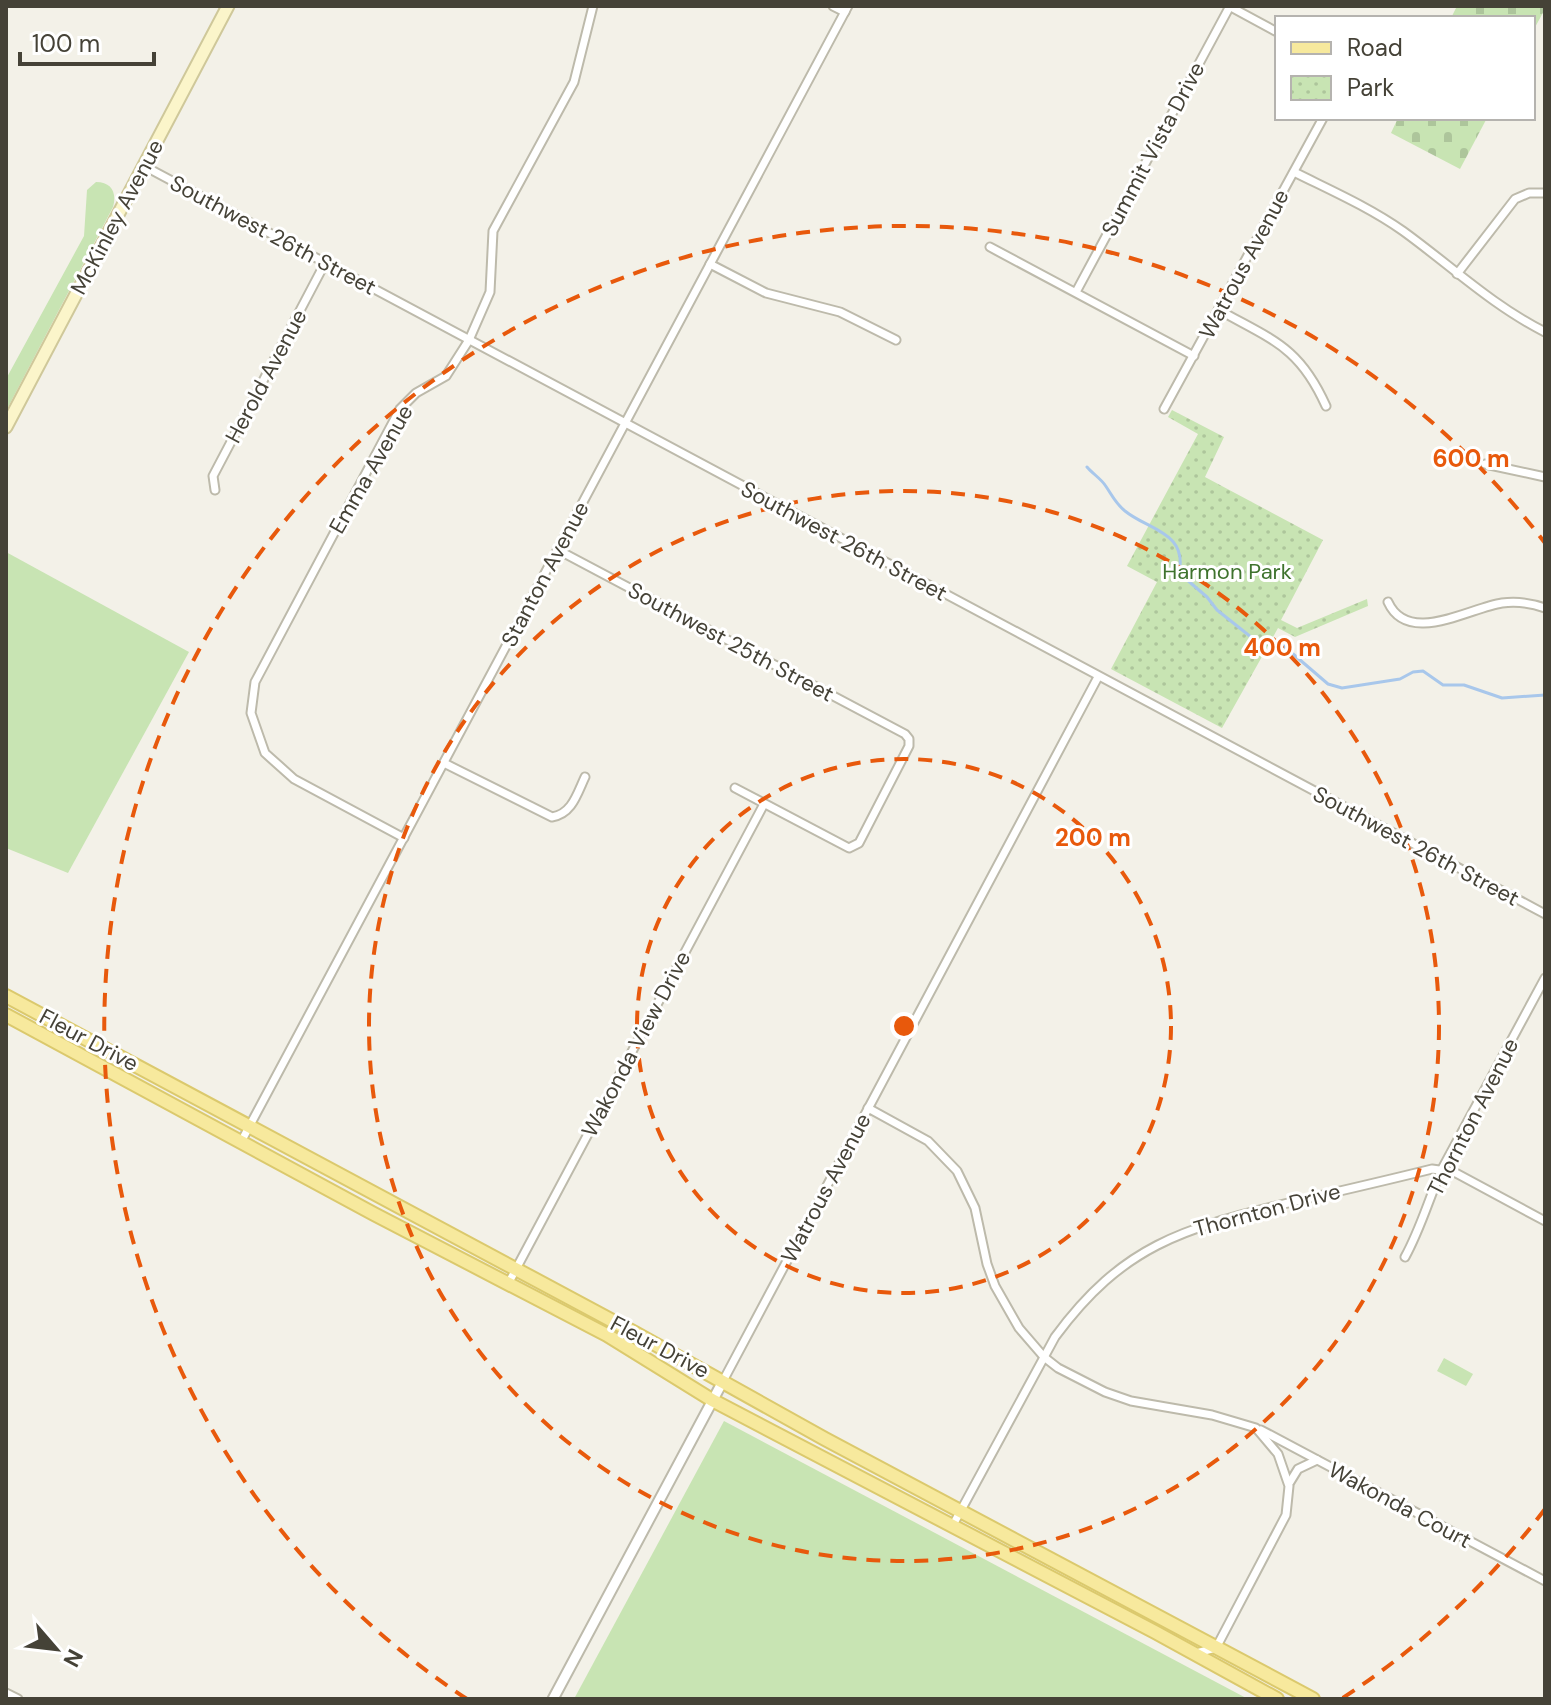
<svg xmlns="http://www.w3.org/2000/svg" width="1551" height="1705" font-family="'DM Sans',sans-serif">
  <defs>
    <pattern id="cemetery-stones" width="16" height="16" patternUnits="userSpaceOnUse" patternTransform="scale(2)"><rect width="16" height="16" fill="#c8e4b3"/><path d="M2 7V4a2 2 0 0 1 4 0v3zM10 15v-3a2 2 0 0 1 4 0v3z" fill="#adc59b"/></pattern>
    <pattern id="park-dots" width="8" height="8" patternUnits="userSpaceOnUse" patternTransform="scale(2)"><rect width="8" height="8" fill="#c8e4b3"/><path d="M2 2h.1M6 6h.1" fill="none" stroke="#adc59b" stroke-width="1.8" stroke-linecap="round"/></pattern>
  </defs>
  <rect width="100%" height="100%" fill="#f3f1e8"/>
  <g fill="#c8e4b3">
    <path d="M96,182C112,182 117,193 113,207L6,411V379L84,236L87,190Z"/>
    <path d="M6,552L189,652L68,873L6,848Z"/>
    <path d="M1444,1358L1473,1374L1466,1386L1437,1371Z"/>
    <path d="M724,1421L1248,1699H574Z"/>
  </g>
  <g fill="url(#cemetery-stones)">
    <path d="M1457,6H1543L1545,9L1533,31V18H1451Z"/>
    <path d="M1398,118H1487L1460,169L1391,133Z"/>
  </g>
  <path fill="url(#park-dots)" d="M1172,410L1224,437L1205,477L1323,540L1281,620L1297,628L1367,599L1368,606L1295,637L1278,628L1222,728L1111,669L1157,582L1127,566L1198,434L1168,417Z"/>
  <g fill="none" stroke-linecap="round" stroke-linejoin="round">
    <path stroke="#a8c7eb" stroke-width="3" d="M1087,467C1092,473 1101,479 1105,485C1112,495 1115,503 1125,511C1148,530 1188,532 1179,573L1207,597L1217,610L1256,641H1278L1328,684L1342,688L1400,679L1413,672L1423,671L1443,685H1464L1502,698L1545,695"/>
    <g stroke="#bdbaab" stroke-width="11">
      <g id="minor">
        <path d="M833,6L845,12"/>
        <path d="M1229,6L1277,32"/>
        <path d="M144,166L1545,914"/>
        <path d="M1294,172C1330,190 1369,207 1403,231C1450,265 1493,306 1545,332"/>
        <path d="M990,247L1194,356"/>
        <path d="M710,264L766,293L840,312L896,340"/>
        <path d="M1457,274L1515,199L1529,193H1545"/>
        <path d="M1076,292L1230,6"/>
        <path d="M1219,310C1272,340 1299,346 1326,406"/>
        <path d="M1164,409L1323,118"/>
        <path d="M1485,464L1545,477"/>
        <path d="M215,490L213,476L325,263"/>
        <path d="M558,550L905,734L909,739V746L859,843L849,848L735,788"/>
        <path d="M1388,602C1408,646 1469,608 1502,603C1517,601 1531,603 1545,608"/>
        <path d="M444,763L552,817C572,814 577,794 585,777"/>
        <path d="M404,838L294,779L265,753L251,713L255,682L400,409L416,393L446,376L469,340L490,292L493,231L574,82L593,6"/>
        <path d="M868,1108L928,1141L957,1171L975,1208L987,1264L995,1286L1019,1328L1044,1357L1058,1368L1105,1392L1131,1401L1212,1415L1256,1428L1278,1454L1289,1486L1286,1515L1216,1648L1196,1653"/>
        <path d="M241,1142L848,6"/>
        <path d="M1405,1257C1421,1228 1429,1198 1442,1169L1545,978"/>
        <path d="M508,1284L764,804"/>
        <path d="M723,1381L1098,677"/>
        <path d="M1261,1430L1545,1581"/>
        <path d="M1290,1482L1298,1469L1317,1460"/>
        <path d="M953,1525L1055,1337C1123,1245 1182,1229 1288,1203C1336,1192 1384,1181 1432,1169L1454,1172L1545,1221"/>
        <path d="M6,1693L18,1699"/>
      </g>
    </g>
    <g stroke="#bdbaab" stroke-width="13">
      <path id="tertiary" d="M553,1699L723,1381"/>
    </g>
    <g stroke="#cfc89a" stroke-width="15">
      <path id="secondary" d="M6,427L228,6"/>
    </g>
    <g stroke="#dbc96d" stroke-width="16">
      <g id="primary">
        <path d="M6,996L635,1333L825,1439L1313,1699"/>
        <path d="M6,1015L374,1214L607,1335L712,1400L1155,1632L1277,1699"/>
      </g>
    </g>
    <use href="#minor" stroke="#fff" stroke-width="7"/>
    <use href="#tertiary" stroke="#fff" stroke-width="9"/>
    <use href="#secondary" stroke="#fbf5ca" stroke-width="11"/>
    <use href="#primary" stroke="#f7e99d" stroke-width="12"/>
  </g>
  <g fill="none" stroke="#e8590c" stroke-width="4" stroke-dasharray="14 10">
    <circle cx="904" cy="1026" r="267"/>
    <circle cx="904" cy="1026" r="535"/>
    <path d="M1545 1509A802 802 0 0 1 1341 1699M467 1699A802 802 0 1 1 1545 543"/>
  </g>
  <g text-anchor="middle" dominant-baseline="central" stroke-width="6" stroke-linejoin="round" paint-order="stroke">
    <g font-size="22" fill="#454237" stroke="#fff">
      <text transform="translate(1153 149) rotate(-62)">Summit Vista Drive</text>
      <text transform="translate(117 217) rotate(-62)">McKinley Avenue</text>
      <text transform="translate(273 235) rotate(28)">Southwest 26th Street</text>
      <text transform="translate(1244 264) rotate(-62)">Watrous Avenue</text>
      <text transform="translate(266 376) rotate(-62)">Herold Avenue</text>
      <text transform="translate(371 469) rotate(-60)">Emma Avenue</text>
      <text transform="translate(844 541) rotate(28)">Southwest 26th Street</text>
      <text transform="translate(545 574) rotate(-62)">Stanton Avenue</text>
      <text transform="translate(731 642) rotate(28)">Southwest 25th Street</text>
      <text transform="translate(1416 846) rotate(28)">Southwest 26th Street</text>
      <text transform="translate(89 1040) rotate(28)">Fleur Drive</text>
      <text transform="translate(636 1044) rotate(-62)">Wakonda View Drive</text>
      <text transform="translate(1473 1117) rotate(-63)">Thornton Avenue</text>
      <text transform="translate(826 1188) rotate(-62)">Watrous Avenue</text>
      <text transform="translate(1267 1210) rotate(-15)">Thornton Drive</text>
      <text transform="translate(660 1347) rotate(28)">Fleur Drive</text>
      <text transform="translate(1400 1505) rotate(28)">Wakonda Court</text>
    </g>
    <g font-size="22" fill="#3f732e" stroke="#fff">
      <text x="1227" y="571">Harmon Park</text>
    </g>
  </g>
  <circle cx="904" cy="1026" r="12" fill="#e8590c" stroke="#fff" stroke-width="4"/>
  <g font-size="24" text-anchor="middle" font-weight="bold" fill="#e8590c" stroke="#fff" stroke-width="6" stroke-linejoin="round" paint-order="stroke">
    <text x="1471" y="467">600 m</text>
    <text x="1282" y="656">400 m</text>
    <text x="1093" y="846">200 m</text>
  </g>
  <rect width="1551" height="1705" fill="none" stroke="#454237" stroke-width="16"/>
  <rect x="1275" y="16" width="260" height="104" fill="#ffffff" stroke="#b5b3af" stroke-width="2"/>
  <rect x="1291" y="42" width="40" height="12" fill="#f7e99d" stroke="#b5b3af" stroke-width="2"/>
  <text x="1347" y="56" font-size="24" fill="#454237">Road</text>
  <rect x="1291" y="76" width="40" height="24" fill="url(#park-dots)" stroke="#b5b3af" stroke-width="2"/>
  <text x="1347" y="96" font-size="24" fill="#454237">Park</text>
  <g transform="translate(56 1649) rotate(118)" stroke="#ffffff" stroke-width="6" paint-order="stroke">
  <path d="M0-6L14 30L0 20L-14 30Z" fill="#454237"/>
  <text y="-12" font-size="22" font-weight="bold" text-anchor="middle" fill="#454237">N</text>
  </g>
  <path d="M20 52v12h134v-12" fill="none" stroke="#454237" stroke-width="4"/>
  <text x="32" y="52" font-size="24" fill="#454237" stroke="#ffffff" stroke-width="6" paint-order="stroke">100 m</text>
</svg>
